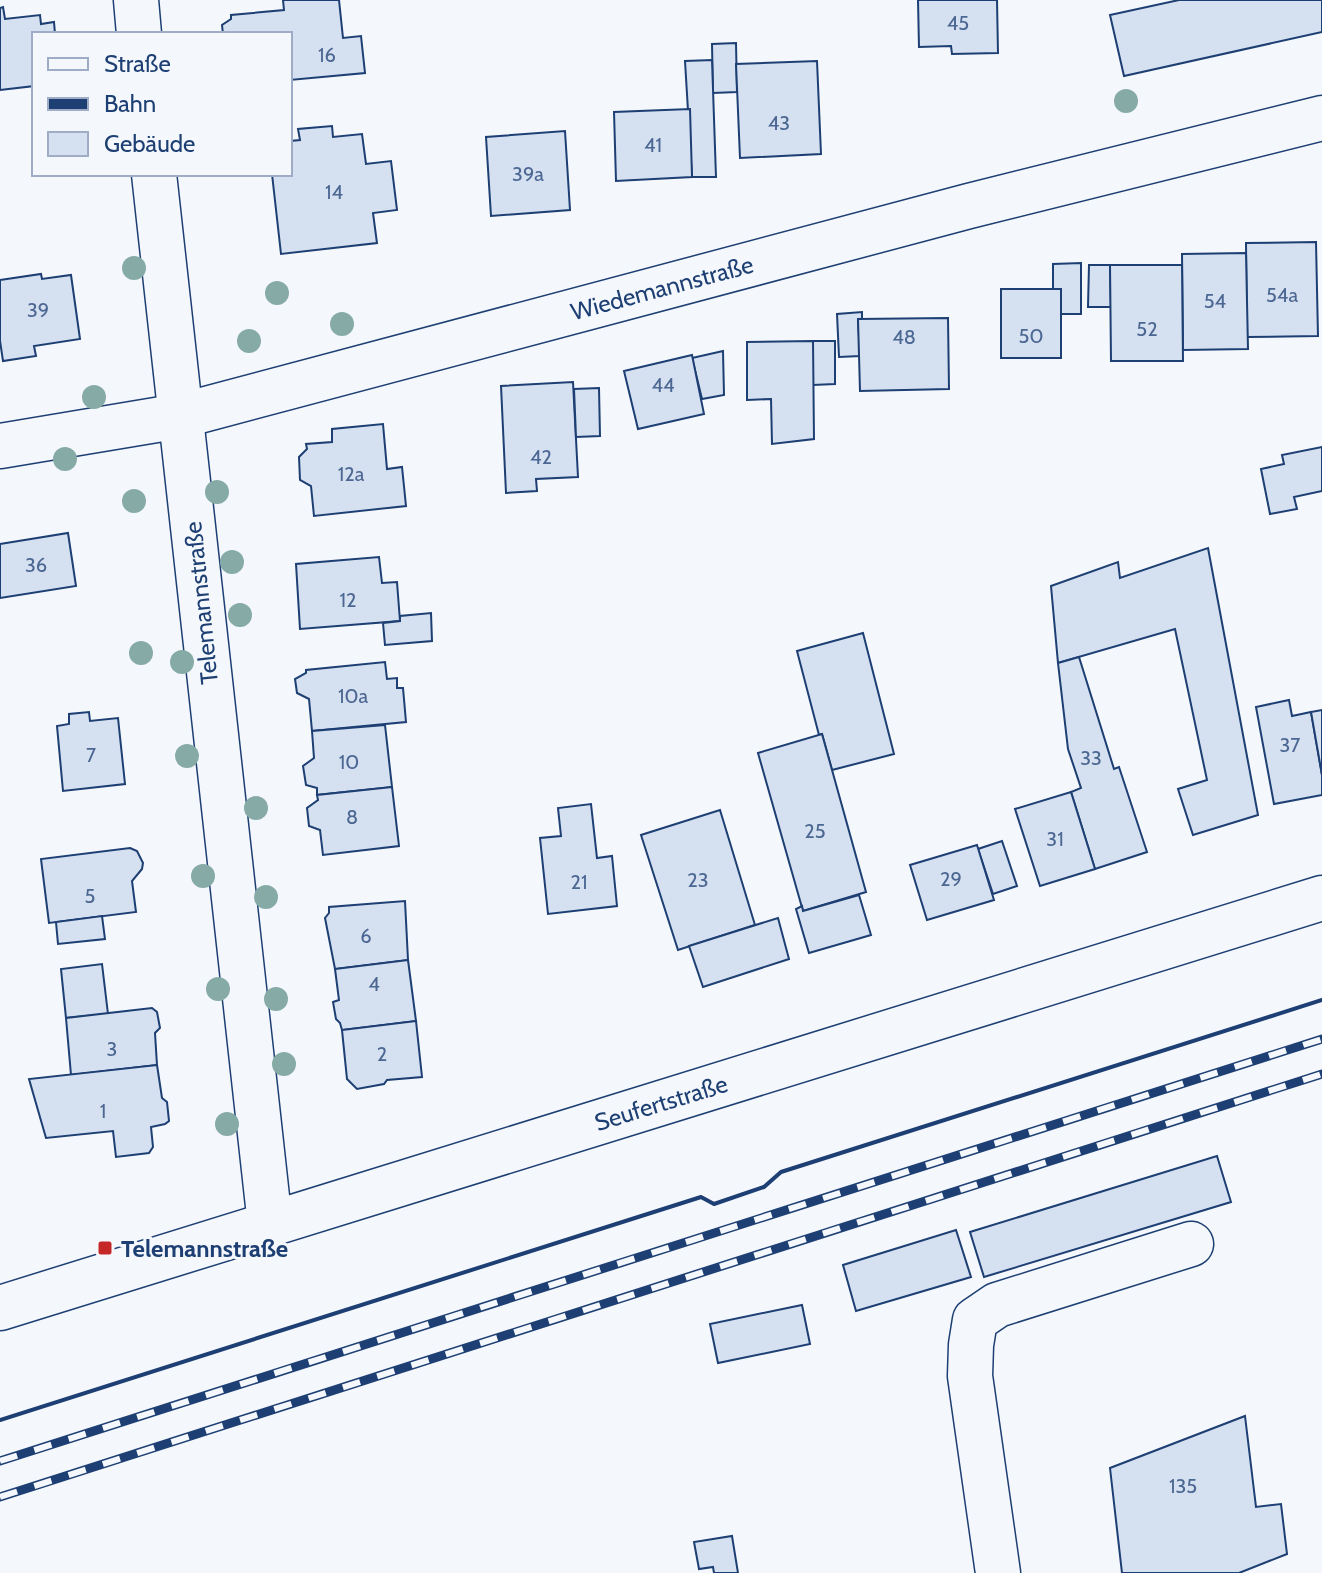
<svg xmlns="http://www.w3.org/2000/svg" width="1322" height="1573" font-family="Cabin,sans-serif">
  <rect width="100%" height="100%" fill="#f4f7fb"/>
  <g fill="#d5e0f0" stroke="#1d3f73" stroke-width="2">
    <path d="M283,0H339L343,38L361,36L365,73L290,80V34H223L222,25L231,19V15L284,10Z"/>
    <path d="M918,0H997L998,53L952,54L951,46L919,47Z"/>
    <path d="M1179,0H1322V32L1124,76L1110,15Z"/>
    <path d="M3,7L5,19L40,15L41,24L54,22L55,34H34V86L0,90V8Z"/>
    <path d="M736,43L737,92L713,93L712,44Z"/>
    <path d="M712,60L716,177H692L685,61Z"/>
    <path d="M817,61L821,154L740,158L736,64Z"/>
    <path d="M690,109L692,177L616,181L614,112Z"/>
    <path d="M332,126L333,137L362,134L366,164L391,161L397,210L373,213L377,243L281,254L272,174H290V141L300,140L298,129Z"/>
    <path d="M565,131L570,210L491,216L486,137Z"/>
    <path d="M1316,242L1318,336L1247,337L1246,243Z"/>
    <path d="M1246,253L1248,349L1183,350L1182,254Z"/>
    <path d="M1081,263V314H1061V289H1053V264Z"/>
    <path d="M1089,265H1110L1111,307H1088Z"/>
    <path d="M1110,265H1182L1183,361H1111Z"/>
    <path d="M41,274L42,279L71,275L80,339L34,346L36,356L3,361L0,341V280Z"/>
    <rect x="1001" y="289" width="60" height="69"/>
    <path d="M862,312V319H858L860,356L839,357L837,314Z"/>
    <path d="M948,318L949,389L860,391L858,319Z"/>
    <path d="M813,341H835V384L813,385Z"/>
    <path d="M813,341L814,439L772,444L771,399L747,400V342Z"/>
    <path d="M723,351L724,395L702,399L692,358Z"/>
    <path d="M692,355L704,414L638,429L624,371Z"/>
    <path d="M573,382L578,477L536,479L537,491L506,493L501,386Z"/>
    <path d="M599,388L600,436L576,437L574,389Z"/>
    <path d="M383,424L387,469L402,467L406,506L314,516L311,486L300,480L299,457L307,449L306,444L332,442V429Z"/>
    <path d="M1322,447V491L1294,497L1297,509L1270,514L1261,469L1284,464L1282,455Z"/>
    <path d="M68,533L76,586L0,598V544Z"/>
    <path d="M1208,548L1258,815L1193,835L1178,789L1207,780L1175,629L1058,663L1051,586L1118,562L1120,578Z"/>
    <path d="M379,557L382,583L397,582L400,621L300,629L296,564Z"/>
    <path d="M431,613L432,641L385,645L383,623L400,621V616Z"/>
    <path d="M863,633L894,754L832,770L822,734L819,735L797,651Z"/>
    <path d="M1079,657L1114,769L1119,767L1147,852L1095,869L1071,792L1081,788L1068,749L1058,663Z"/>
    <path d="M385,662L387,679L397,678V688H403L406,722L312,731L309,699L297,693L295,679L306,673V670Z"/>
    <path d="M1289,700L1292,716L1311,712L1322,775V795L1274,804L1256,707Z"/>
    <path d="M1322,710V775L1311,712Z"/>
    <path d="M89,712L90,721L118,718L125,784L63,791L57,726L69,724V714Z"/>
    <path d="M385,725L392,787L317,795V788L306,785L303,766L314,758L312,731Z"/>
    <path d="M822,734L866,892L803,911L758,753Z"/>
    <path d="M392,787L399,846L323,855L320,830L309,826L307,808L318,800L317,795Z"/>
    <path d="M1071,792L1095,869L1040,886L1015,809Z"/>
    <path d="M591,804L597,858L612,856L617,906L548,914L540,838L561,836L558,808Z"/>
    <path d="M720,810L755,925L678,950L641,835Z"/>
    <path d="M1002,841L1017,886L993,894L978,849Z"/>
    <path d="M977,845L994,900L927,920L910,865Z"/>
    <path d="M130,848L137,851L143,863L142,869L132,881L136,912L49,923L41,859Z"/>
    <path d="M859,895L871,935L809,953L796,909L802,906L803,911Z"/>
    <path d="M405,901L408,960L335,969L325,918L329,913V907Z"/>
    <path d="M102,916L105,939L58,944L56,922Z"/>
    <path d="M778,918L789,959L703,987L689,946Z"/>
    <path d="M408,960L416,1021L342,1030L340,1023L336,1019L333,1002L339,1000L335,969Z"/>
    <path d="M102,964L108,1014L66,1018L61,969Z"/>
    <path d="M152,1008L157,1012L160,1028L155,1033L157,1065L71,1075L66,1018Z"/>
    <path d="M416,1021L422,1077L387,1080L384,1084L357,1089L347,1079L342,1030Z"/>
    <path d="M157,1065L162,1098L167,1102L169,1121L165,1124L151,1127L153,1147L149,1153L116,1157L113,1131L46,1138L29,1079Z"/>
    <path d="M1217,1156L1231,1202L984,1277L970,1232Z"/>
    <path d="M956,1230L971,1277L856,1311L843,1265Z"/>
    <path d="M802,1305L810,1344L718,1363L710,1324Z"/>
    <path d="M1245,1416L1256,1507L1281,1504L1287,1554L1239,1573H1122L1110,1468Z"/>
    <path d="M732,1536L738,1573H714L713,1567L699,1569L694,1542Z"/>
  </g>
  <g fill="none" stroke-linecap="round" stroke-linejoin="round">
    <g stroke="#1d3f73" stroke-width="47">
      <g id="minor">
        <path d="M136,0L139,34"/>
        <path d="M154,174L270,1224"/>
        <path d="M0,446L180,416L969,206L1322,118"/>
        <path d="M0,1308L1322,898"/>
        <path d="M998,1573L970,1376L971,1345L975,1320L997,1305L1191,1244"/>
      </g>
    </g>
    <use href="#minor" stroke="#f4f7fb" stroke-width="44"/>
    <g stroke="#1d3f73" stroke-width="9">
      <g id="rail">
        <path d="M0,1461L1322,1039"/>
        <path d="M0,1497L1322,1074"/>
      </g>
    </g>
    <use href="#rail" stroke="#f4f7fb" stroke-width="6" stroke-dasharray="18" stroke-linecap="butt"/>
    <path stroke="#1d3f73" stroke-width="4" d="M0,1420L701,1197L714,1204L764,1187L781,1172L1322,1000"/>
  </g>
  <g fill="#86aba6">
    <circle cx="1126" cy="101" r="12"/>
    <circle cx="134" cy="268" r="12"/>
    <circle cx="277" cy="293" r="12"/>
    <circle cx="342" cy="324" r="12"/>
    <circle cx="249" cy="341" r="12"/>
    <circle cx="94" cy="397" r="12"/>
    <circle cx="65" cy="459" r="12"/>
    <circle cx="217" cy="492" r="12"/>
    <circle cx="134" cy="501" r="12"/>
    <circle cx="232" cy="562" r="12"/>
    <circle cx="240" cy="615" r="12"/>
    <circle cx="141" cy="653" r="12"/>
    <circle cx="182" cy="662" r="12"/>
    <circle cx="187" cy="756" r="12"/>
    <circle cx="256" cy="808" r="12"/>
    <circle cx="203" cy="876" r="12"/>
    <circle cx="266" cy="897" r="12"/>
    <circle cx="218" cy="989" r="12"/>
    <circle cx="276" cy="999" r="12"/>
    <circle cx="284" cy="1064" r="12"/>
    <circle cx="227" cy="1124" r="12"/>
  </g>
  <rect fill="#c62828" stroke="#f4f7fb" stroke-width="3" x="97" y="1240" width="16" height="16" rx="4"/>
  <g text-anchor="middle" dominant-baseline="central" stroke-width="6" stroke-linejoin="round" paint-order="stroke">
    <g font-size="20" fill="#4b6792">
      <text x="958" y="23">45</text>
      <text x="327" y="55">16</text>
      <text x="779" y="123">43</text>
      <text x="653" y="145">41</text>
      <text x="528" y="174">39a</text>
      <text x="334" y="192">14</text>
      <text x="1282" y="295">54a</text>
      <text x="1215" y="301">54</text>
      <text x="38" y="310">39</text>
      <text x="1147" y="329">52</text>
      <text x="1031" y="336">50</text>
      <text x="904" y="337">48</text>
      <text x="663" y="385">44</text>
      <text x="541" y="457">42</text>
      <text x="351" y="474">12a</text>
      <text x="36" y="565">36</text>
      <text x="348" y="600">12</text>
      <text x="353" y="696">10a</text>
      <text x="1290" y="745">37</text>
      <text x="91" y="755">7</text>
      <text x="1091" y="758">33</text>
      <text x="349" y="762">10</text>
      <text x="352" y="817">8</text>
      <text x="815" y="831">25</text>
      <text x="1055" y="839">31</text>
      <text x="951" y="879">29</text>
      <text x="698" y="880">23</text>
      <text x="579" y="882">21</text>
      <text x="90" y="896">5</text>
      <text x="366" y="936">6</text>
      <text x="374" y="984">4</text>
      <text x="112" y="1049">3</text>
      <text x="382" y="1054">2</text>
      <text x="103" y="1111">1</text>
      <text x="1183" y="1486">135</text>
    </g>
    <g font-size="24" fill="#1d3f73" stroke="#f4f7fb">
      <text transform="translate(662 288) rotate(-15)">Wiedemannstraße</text>
      <text transform="translate(201 603) rotate(-96)">Telemannstraße</text>
      <text transform="translate(661 1103) rotate(-17)">Seufertstraße</text>
    </g>
    <g font-size="24" font-weight="bold" fill="#1d3f73" stroke="#f4f7fb" text-anchor="start">
      <text x="121" y="1248">Telemannstraße</text>
    </g>
  </g>
  <rect x="32" y="32" width="260" height="144" fill="#f4f7fb" stroke="#9eadc5" stroke-width="2"/>
  <rect x="48" y="58" width="40" height="12" fill="#f4f7fb" stroke="#9eadc5" stroke-width="2"/>
  <text x="104" y="72" font-size="24" fill="#1d3f73">Straße</text>
  <rect x="48" y="98" width="40" height="12" fill="#1d3f73" stroke="#9eadc5" stroke-width="2"/>
  <text x="104" y="112" font-size="24" fill="#1d3f73">Bahn</text>
  <rect x="48" y="132" width="40" height="24" fill="#d5e0f0" stroke="#9eadc5" stroke-width="2"/>
  <text x="104" y="152" font-size="24" fill="#1d3f73">Gebäude</text>
</svg>
